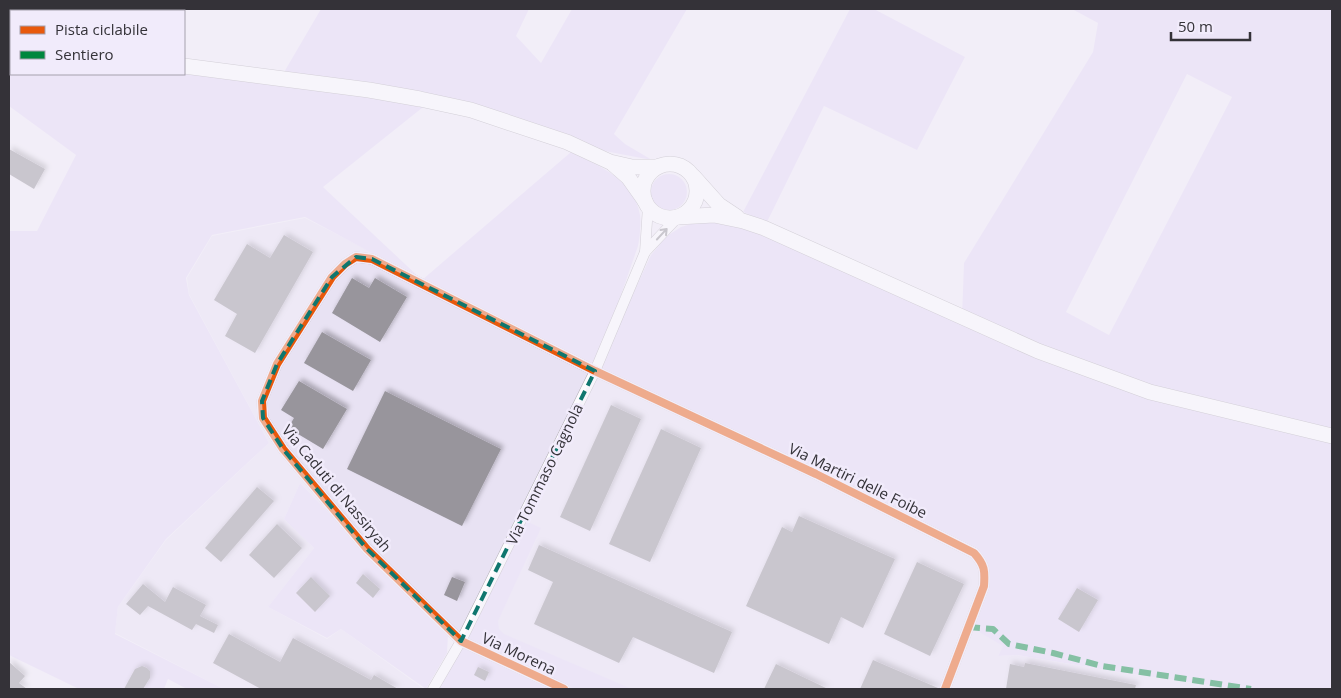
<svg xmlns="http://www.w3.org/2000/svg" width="1341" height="698" font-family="'Open Sans',sans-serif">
  <defs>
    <filter id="shadow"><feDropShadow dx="3" dy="-3" stdDeviation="2.5" flood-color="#0004"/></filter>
  </defs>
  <rect width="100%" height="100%" fill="#f2eef8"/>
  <path fill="#e8e2f3" d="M305,218L598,368L977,552L1004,645L998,656L1017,655L1123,673L1236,689H556L449,635L300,483L284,519L314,548L268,607L327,639L341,629L424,689H224L115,633L118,607L166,540L269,443L189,294L187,278L212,236Z"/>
  <g fill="#e5daf7" fill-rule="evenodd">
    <path d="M9,9H158L159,11H11V36H9Z"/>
    <path d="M321,9H529L516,36L541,63L572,9H687L614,134L625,144L652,160L620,154L600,150L529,127L280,79Z"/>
    <path d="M850,9H874L965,57L917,150L824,106L767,222L743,212Z"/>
    <path d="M1072,9H1332V436L1150,392L962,317L964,263L1093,52L1098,23ZM1187,74L1232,97L1109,335L1066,312Z"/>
    <path d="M9,44L11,45V74L184,73L427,104L323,187L422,280L571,152C598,165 635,180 640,215C641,225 640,236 638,246L596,367L422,280L305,217L212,235L186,278L189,295L269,443L166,539L118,607L115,634L224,689H187L168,679L164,689H79L9,655V231H37L76,155L9,106Z"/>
    <circle cx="669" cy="192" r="18"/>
    <path d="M701,221L739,226L872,280L1001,339L1332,440V689H1237L1124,673L1017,655L998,656L1003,646L969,626L987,564L599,368L651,255L667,236L681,227Z"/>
    <path d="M300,483L448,635L447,653L426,689L341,629L327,638L268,607L314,548L284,519Z"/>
    <path d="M524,520L541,528L498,621L499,629L504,634L632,689H575L485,648L467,638L475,626Z"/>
    <path d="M463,646L556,689H439Z"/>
  </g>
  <g fill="#98959c" filter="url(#shadow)">
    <path d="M9,149L45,169L34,189L9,174Z"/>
    <path d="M284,235L313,252L255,353L225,336L237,314L214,300L247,244L270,258Z"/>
    <path d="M352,278L369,288L375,278L407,297L380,342L332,313Z"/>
    <path d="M322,332L371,360L353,391L304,363Z"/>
    <path d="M299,381L347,409L323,449L288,428L294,418L281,410Z"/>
    <path d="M385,391L501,449L462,526L347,469Z"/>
    <path d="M611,405L641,419L590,531L560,517Z"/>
    <path d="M661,429L701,448L650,562L609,544Z"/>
    <path d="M257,487L274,501L221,562L205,548Z"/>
    <path d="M799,516L895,559L863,628L841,617L829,644L746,606L782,527L792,532Z"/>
    <path d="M277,524L302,548L274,578L249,555Z"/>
    <path d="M539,545L732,632L714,673L633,637L619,663L534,624L553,582L528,570Z"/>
    <path d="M917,562L964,584L930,656L884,634Z"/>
    <path d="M363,574L380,589L373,598L356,583Z"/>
    <path d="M311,577L330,596L315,612L296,593Z"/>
    <path d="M452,577L465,582L457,601L444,595Z"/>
    <path d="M143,584L165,602L173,587L206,605L200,616L218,625L214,633L196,624L192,630L148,606L140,615L126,604Z"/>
    <path d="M1077,588L1098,600L1079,632L1058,619Z"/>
    <path d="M229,634L280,662L293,638L371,680L374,675L398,689H261L213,663Z"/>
    <path d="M873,660L938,688V689H860Z"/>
    <path d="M9,662L25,676L19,683L27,689H9Z"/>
    <path d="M1025,663L1136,685L1135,689H1006L1010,664L1024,667Z"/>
    <path d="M776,664L828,689H764Z"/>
    <path d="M142,666L147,668L150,671V678L143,689H124L135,669Z"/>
    <path d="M478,667L489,672L485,681L474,675Z"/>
  </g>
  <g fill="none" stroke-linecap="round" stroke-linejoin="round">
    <g stroke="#aeabb2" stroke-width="11">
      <g id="street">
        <path d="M645,252L678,217"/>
        <path d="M433,689L461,641L595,371L645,252L648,206"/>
        <path d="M564,689L461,641L367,549L283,449L263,418L262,401L277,364L332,277L345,264L356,257L372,259L595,371L816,474L974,553C985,565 985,571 984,586L945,689"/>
      </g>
    </g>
    <g stroke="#aeabb2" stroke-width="16">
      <g id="secondary">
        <path d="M9,40L11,41"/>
        <path d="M184,66L369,90L420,99L471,110L567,142L610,162L632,167H656"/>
        <path d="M613,164L628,177L645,201"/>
        <circle cx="670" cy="191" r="27"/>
        <path d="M694,177L719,205L737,217"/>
        <path d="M678,217L714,215L743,221L764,228L1038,351L1150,392L1332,436"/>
      </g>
    </g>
    <use href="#street" stroke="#fdfcfe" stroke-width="10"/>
    <use href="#secondary" stroke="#fdfcfe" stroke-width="15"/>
    <path stroke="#00873e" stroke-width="6" stroke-dasharray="12 6" stroke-linecap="butt" d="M968,627L993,629L1009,644L1053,653L1102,666L1251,689"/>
    <g stroke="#f1ebfb" stroke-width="11">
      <path id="cycleway" d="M564,689L461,641L367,549L283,449L263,418L262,401L277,364L332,277L345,264L356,257L372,259L595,371L816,474L974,553C985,565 985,571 984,586L945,689"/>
    </g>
    <use href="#cycleway" stroke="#e8590c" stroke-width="8"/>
  </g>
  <defs><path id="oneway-shaft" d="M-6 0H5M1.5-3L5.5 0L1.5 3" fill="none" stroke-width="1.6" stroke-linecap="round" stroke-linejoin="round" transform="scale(1.25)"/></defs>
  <use stroke="#98979b" href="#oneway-shaft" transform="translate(662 234) rotate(-47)"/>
  <path d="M0 0H1341V698H0ZM356,257L372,259L595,371L461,641L367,549L283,449L263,418L262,401L277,364L332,277Z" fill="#f2eef8" fill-opacity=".55" fill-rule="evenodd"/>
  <path fill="none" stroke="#0f766e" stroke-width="4" stroke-dasharray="10 6" stroke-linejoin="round" d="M356,257L372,259L595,371L461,641L367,549L283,449L263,418L262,401L277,364L332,277Z"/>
  <g text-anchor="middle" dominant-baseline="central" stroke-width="5" stroke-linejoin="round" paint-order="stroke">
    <g font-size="15" fill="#343238" stroke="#f1ebfb">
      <text transform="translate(544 474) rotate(-64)">Via Tommaso Cagnola</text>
      <text transform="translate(858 480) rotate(26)">Via Martiri delle Foibe</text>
      <text transform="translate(337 488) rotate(50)">Via Caduti di Nassiryah</text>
      <text transform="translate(519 653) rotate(25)">Via Morena</text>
    </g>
  </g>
  <rect width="1341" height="698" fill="none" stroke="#343238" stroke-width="20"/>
  <rect x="10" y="10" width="175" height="65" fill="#f1ebfb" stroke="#a5a1ad"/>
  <rect x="20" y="26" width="25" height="8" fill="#e8590c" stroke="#a5a1ad"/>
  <text x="55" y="35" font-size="15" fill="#343238">Pista ciclabile</text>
  <rect x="20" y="51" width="25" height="8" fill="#00873e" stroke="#a5a1ad"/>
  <text x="55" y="60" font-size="15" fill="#343238">Sentiero</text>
  <path d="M1171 32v8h79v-8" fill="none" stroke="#343238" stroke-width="2.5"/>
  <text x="1178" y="32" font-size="15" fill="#343238" stroke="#f1ebfb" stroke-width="4" paint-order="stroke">50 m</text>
</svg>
